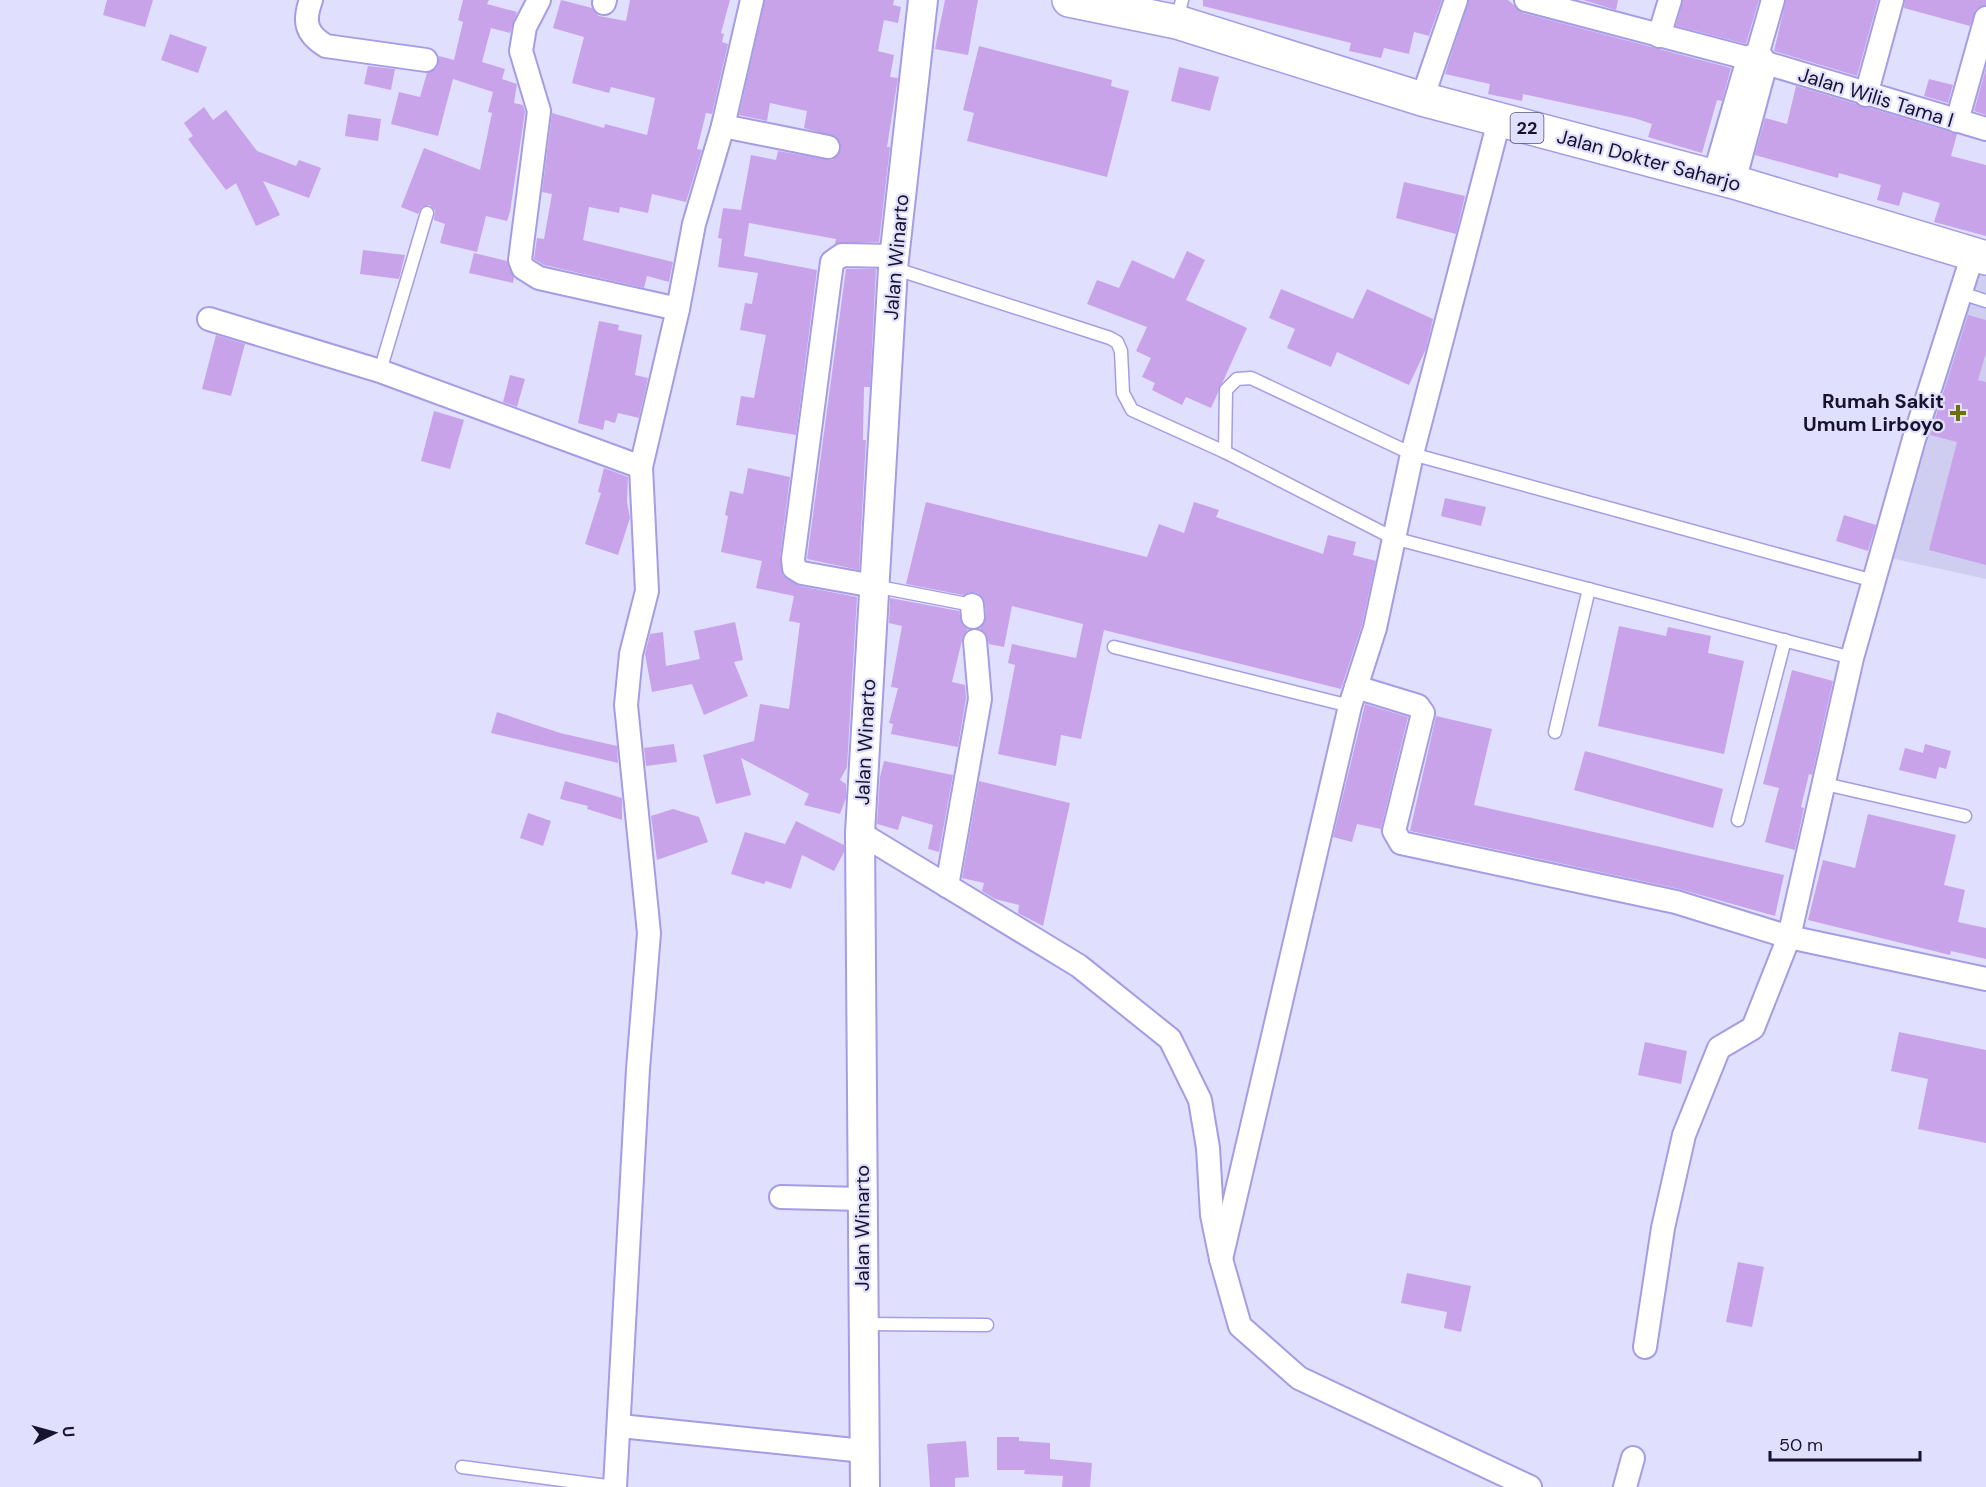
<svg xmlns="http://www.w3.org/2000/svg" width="1986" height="1487" font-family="'DM Sans',sans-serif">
  <rect width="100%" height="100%" fill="#e1dffe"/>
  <path fill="#d0cef0" d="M1975,266L1986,269V579L1886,557Z"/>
  <g fill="#c8a3e9">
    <path d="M107,0H153L145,27L103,15Z"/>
    <path d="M463,0H489L487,4L517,12L510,33L491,28L482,62L505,69L502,79L517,84L514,103L523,105L525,112L510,212L507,221L486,216L477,252L440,243L445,224L434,220L435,211L430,205L422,207L418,214L401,207L424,148L480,170L492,113L488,112L493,92L453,79L438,136L391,124L399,92L420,97L427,73L437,68L439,56L454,60L463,22L458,20Z"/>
    <path d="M561,0L592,8L599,16L626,21L630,0H730L721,33L724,34L722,42L728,44L712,114L706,113L697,149L702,150L686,202L652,194L648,213L620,207L619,213L589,207L583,240L673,262L669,282L647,276L644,288L544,265L534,259L537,238L544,239L552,194L542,192L552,113L604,128L605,124L647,135L655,98L611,87L609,93L572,83L584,37L553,28Z"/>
    <path d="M765,0H894L893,5L901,7L898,23L884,20L878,51L894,55L890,77L898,78L887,147H890L879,242L835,244L836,239L749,223L744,256L817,270L796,435L736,425L741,396L754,398L766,335L740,330L745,303L752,304L758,273L718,267L722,239L718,238L723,208L741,210L751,155L776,160L778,151L832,160L841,149L836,137L804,128L807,111L770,103L767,121L739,115Z"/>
    <path d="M945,0H978L968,55L935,49Z"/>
    <path d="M1203,0H1442L1429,36L1414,32L1409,54L1384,48L1381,58L1349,51L1351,43L1203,6Z"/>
    <path d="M1469,0H1508L1523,13L1731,68L1722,101L1717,100L1702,153L1648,137L1652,124L1634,118L1523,94L1522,101L1488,94L1490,84L1445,74Z"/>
    <path d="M1583,0H1618L1616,10Z"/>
    <path d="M1683,0H1759L1746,44L1676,26Z"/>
    <path d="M1786,0H1878L1857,76L1774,51Z"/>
    <path d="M1905,0H1986V5L1976,9L1970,26L1904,8Z"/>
    <path d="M170,34L207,47L198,73L161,60Z"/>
    <path d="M979,46L1112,80L1111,86L1129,91L1107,177L967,141L974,113L963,110Z"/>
    <path d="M368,66L395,69L391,90L364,84Z"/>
    <path d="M1179,67L1219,77L1210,111L1171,101Z"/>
    <path d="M1986,68V115L1974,111Z"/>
    <path d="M1929,79L1953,85L1948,103L1924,96Z"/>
    <path d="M1796,86L1957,134L1951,156L1986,165V236L1934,222L1940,203L1903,192L1899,206L1877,200L1881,185L1839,173L1838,178L1755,155L1765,118L1787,124Z"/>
    <path d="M204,107L213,120L226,110L257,151L296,166L299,160L321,168L309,198L263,181L280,215L256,226L236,183L226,190L188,139L193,136L184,123Z"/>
    <path d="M348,114L381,119L378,141L345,136Z"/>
    <path d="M1404,182L1465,196L1456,234L1396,218Z"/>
    <path d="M363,250L405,255L399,279L360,274Z"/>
    <path d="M1187,251L1205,260L1186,300L1247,328L1211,408L1186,397L1182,405L1152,390L1155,383L1142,377L1151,358L1136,351L1147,327L1087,304L1097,280L1119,288L1132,260L1174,279Z"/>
    <path d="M474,253L507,261L514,277L513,283L469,273Z"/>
    <path d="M846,269H876L870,387H864L863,440H866L859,570L807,559Z"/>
    <path d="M1281,289L1353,319L1367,289L1433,319L1426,349L1409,385L1337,352L1331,367L1287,348L1295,329L1269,318Z"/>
    <path d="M1968,315L1986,320V353L1978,380L1986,382V565L1929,550L1957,442L1930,435Z"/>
    <path d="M599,321L619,325L618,330L642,335L635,375L648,378L639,418L618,413L615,423L605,420L603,430L578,423Z"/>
    <path d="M216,335L245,344L231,396L202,389Z"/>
    <path d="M510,375L525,379L517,407L503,402Z"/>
    <path d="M434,411L464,420L450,469L421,461Z"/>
    <path d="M604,468L628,477L627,502L630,518L618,555L585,544L601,493L598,492Z"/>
    <path d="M748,468L790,477L780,557L783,576L800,586L857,597L847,767L840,780L846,784V798L840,814L804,805L809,794L741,758L751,795L716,804L703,755L754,741L760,704L789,709L800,623L789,621L794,596L756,588L762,561L721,552L728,516L725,515L730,491L743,494Z"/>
    <path d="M1445,498L1486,507L1481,526L1441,516Z"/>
    <path d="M926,502L1147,557L1159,524L1184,533L1194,502L1219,510L1216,517L1323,554L1328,535L1356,542L1353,555L1376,561L1362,625L1341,689L1104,630L1081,739L1061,735L1056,766L998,754L1015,665L1008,663L1012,644L1076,658L1083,624L1012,606L1004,647L989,644L986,634L980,629L986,616L985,603L978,593L970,592L963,595L906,584Z"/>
    <path d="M1844,515L1876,525L1868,551L1836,541Z"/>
    <path d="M890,598L959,611L962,624L968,629L963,636L952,682L965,685L966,698L958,747L891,734L893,724L889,723L898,688L891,687L902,626L889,623Z"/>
    <path d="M735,622L743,660L734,662L748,696L704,715L692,684L652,692L645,654L650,634L663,632L666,666L700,659L694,631Z"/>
    <path d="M1619,626L1666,636L1668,627L1711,636L1708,653L1744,661L1724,754L1598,726Z"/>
    <path d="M1792,670L1833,681L1812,775L1809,774L1801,807L1804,808L1795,850L1765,842L1779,788L1763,784Z"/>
    <path d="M1365,704L1408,717L1381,829L1357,824L1352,842L1333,837Z"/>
    <path d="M497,712L560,733L617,746L618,763L491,733Z"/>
    <path d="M1436,716L1492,729L1474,805L1784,875L1775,916L1679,889L1410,831Z"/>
    <path d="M674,744L677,762L646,766L644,748Z"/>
    <path d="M1925,744L1951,751L1946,769L1939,767L1936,779L1899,770L1905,748L1923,753Z"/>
    <path d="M1585,751L1723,789L1713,828L1574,790Z"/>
    <path d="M884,761L953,775L939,852L928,849L933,825L902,816L898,830L877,824L880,777Z"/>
    <path d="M565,781L622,798V820L587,809L588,806L560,799Z"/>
    <path d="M979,781L1070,803L1043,926L1018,913L1019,905L995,899L982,891L984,883L962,878Z"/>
    <path d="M673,809L699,817L708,842L657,860L651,816Z"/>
    <path d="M528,813L551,821L543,846L520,838Z"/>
    <path d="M1868,814L1956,835L1944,885L1965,890L1958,922L1986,928V959L1951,951L1950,955L1808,920L1823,860L1855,868Z"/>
    <path d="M796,821L844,845V852L834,871L802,855L791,889L766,881L764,884L731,874L745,832L785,844Z"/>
    <path d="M1899,1032L1986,1050V1143L1918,1129L1928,1079L1891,1071Z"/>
    <path d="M1645,1042L1687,1051L1681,1084L1638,1075Z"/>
    <path d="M1738,1262L1764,1267L1752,1327L1726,1322Z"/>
    <path d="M1407,1273L1471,1286L1461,1332L1444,1328L1447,1312L1401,1303Z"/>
    <path d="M997,1437H1019V1441L1050,1443V1459L1092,1463L1090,1487H1062L1063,1476L1024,1474L1025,1470H997Z"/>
    <path d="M966,1441L969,1477L955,1478V1487H930L927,1444Z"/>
  </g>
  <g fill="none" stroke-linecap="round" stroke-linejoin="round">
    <g stroke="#a49ce5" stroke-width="15">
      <g id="service">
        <path d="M1177,22L1182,0"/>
        <path d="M893,268L1110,338L1117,342L1121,351L1123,393L1132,410L1225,452L1393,538L1852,658"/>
        <path d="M1961,293L1986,301"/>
        <path d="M380,371L427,213"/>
        <path d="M1225,452L1226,390L1237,379L1251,378L1412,454L1874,581"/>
        <path d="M874,586L972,605"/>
        <path d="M1114,647L1350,706"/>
        <path d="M1555,732L1589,589"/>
        <path d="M1825,784L1965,816"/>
        <path d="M1738,820L1785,640"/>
        <path d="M863,1324L987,1325"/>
        <path d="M462,1467L615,1487"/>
      </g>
    </g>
    <g stroke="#a49ce5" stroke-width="26">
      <g id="minor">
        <path d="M311,0C303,22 306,34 326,46L426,60"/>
        <path d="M539,0L525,27L521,51L539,111L520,260L523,268L539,278L678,309"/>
        <path d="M1526,0L1766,63L1986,129"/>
        <path d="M604,3L605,0"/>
        <path d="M1659,36L1670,0"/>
        <path d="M1866,95L1892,0"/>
        <path d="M1422,99L1456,0"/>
        <path d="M1957,121L1986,18"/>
        <path d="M723,126L828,147"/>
        <path d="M1714,176L1748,59L1758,52L1773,0"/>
        <path d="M1734,182L1766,63L1758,52"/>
        <path d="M209,319L380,371L641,467"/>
        <path d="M874,586L802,573L794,568L793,559L832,262L842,255L895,256"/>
        <path d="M972,605L973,617"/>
        <path d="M1356,687L1418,706L1423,713L1394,831L1401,843L1676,902L1789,937L1986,979"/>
        <path d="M860,833L1079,966L1170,1039L1200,1100L1208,1148L1212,1215L1221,1259L1240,1326L1299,1378L1530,1487"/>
        <path d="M947,886L980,699L975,641"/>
        <path d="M781,1197L862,1199"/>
        <path d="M1221,1259L1350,706L1375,628L1412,454L1499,121"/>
        <path d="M1645,1347L1663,1228L1684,1135L1719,1048L1753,1028L1789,937L1852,658L1914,439L1973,254"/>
        <path d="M620,1426L864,1451"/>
        <path d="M615,1487L638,1069L649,933L626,705L631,654L647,591L641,467L678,309L694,224L723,126L752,0"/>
        <path d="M1625,1487L1633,1458"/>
      </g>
    </g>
    <g stroke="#a49ce5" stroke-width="32">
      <path id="tertiary" d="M865,1487L860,833L893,268L923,0"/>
    </g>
    <g stroke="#a49ce5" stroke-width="36">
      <path id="trunk" d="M1069,0L1177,22L1422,99L1734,182L1986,258"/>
    </g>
    <use href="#service" stroke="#fff" stroke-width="12"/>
    <use href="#minor" stroke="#fff" stroke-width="22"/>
    <use href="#tertiary" stroke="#fff" stroke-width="28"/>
    <use href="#trunk" stroke="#fff" stroke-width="33"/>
  </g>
  <path fill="#706e0f" stroke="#e1dffe" stroke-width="2" d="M1955 404h6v6h6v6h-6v6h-6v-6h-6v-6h6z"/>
  <g text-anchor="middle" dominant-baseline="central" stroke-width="4.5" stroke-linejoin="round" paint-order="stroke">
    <rect fill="#e1dffe" stroke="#54506c" stroke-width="1.5" x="1510.5" y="113" width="33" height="30" rx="4.5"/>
    <g font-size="18" font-weight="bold" fill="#17132e">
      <text x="1527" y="128">22</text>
    </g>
    <g font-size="20" fill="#17132e" stroke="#e1dffe">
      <text transform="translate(1876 97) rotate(17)">Jalan Wilis Tama I</text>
      <text transform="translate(1649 160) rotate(15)">Jalan Dokter Saharjo</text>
      <text transform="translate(896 257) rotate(-85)">Jalan Winarto</text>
      <text transform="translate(865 742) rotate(-87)">Jalan Winarto</text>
      <text transform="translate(862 1228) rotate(-90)">Jalan Winarto</text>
    </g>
    <g font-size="20" font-weight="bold" fill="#17132e" stroke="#e1dffe" text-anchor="end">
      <text x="1944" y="401">Rumah Sakit<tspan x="1944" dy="23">Umum Lirboyo</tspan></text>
    </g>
  </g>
  <g transform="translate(54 1433) rotate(85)" stroke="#e1dffe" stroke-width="4.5" paint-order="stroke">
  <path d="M0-4.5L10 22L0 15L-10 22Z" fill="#17132e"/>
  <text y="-9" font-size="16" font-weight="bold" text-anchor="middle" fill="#17132e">U</text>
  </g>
  <path d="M1770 1451v9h150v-9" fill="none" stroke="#17132e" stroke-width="3"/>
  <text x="1779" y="1451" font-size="18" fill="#17132e" stroke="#e1dffe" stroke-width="4.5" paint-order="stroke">50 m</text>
</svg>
